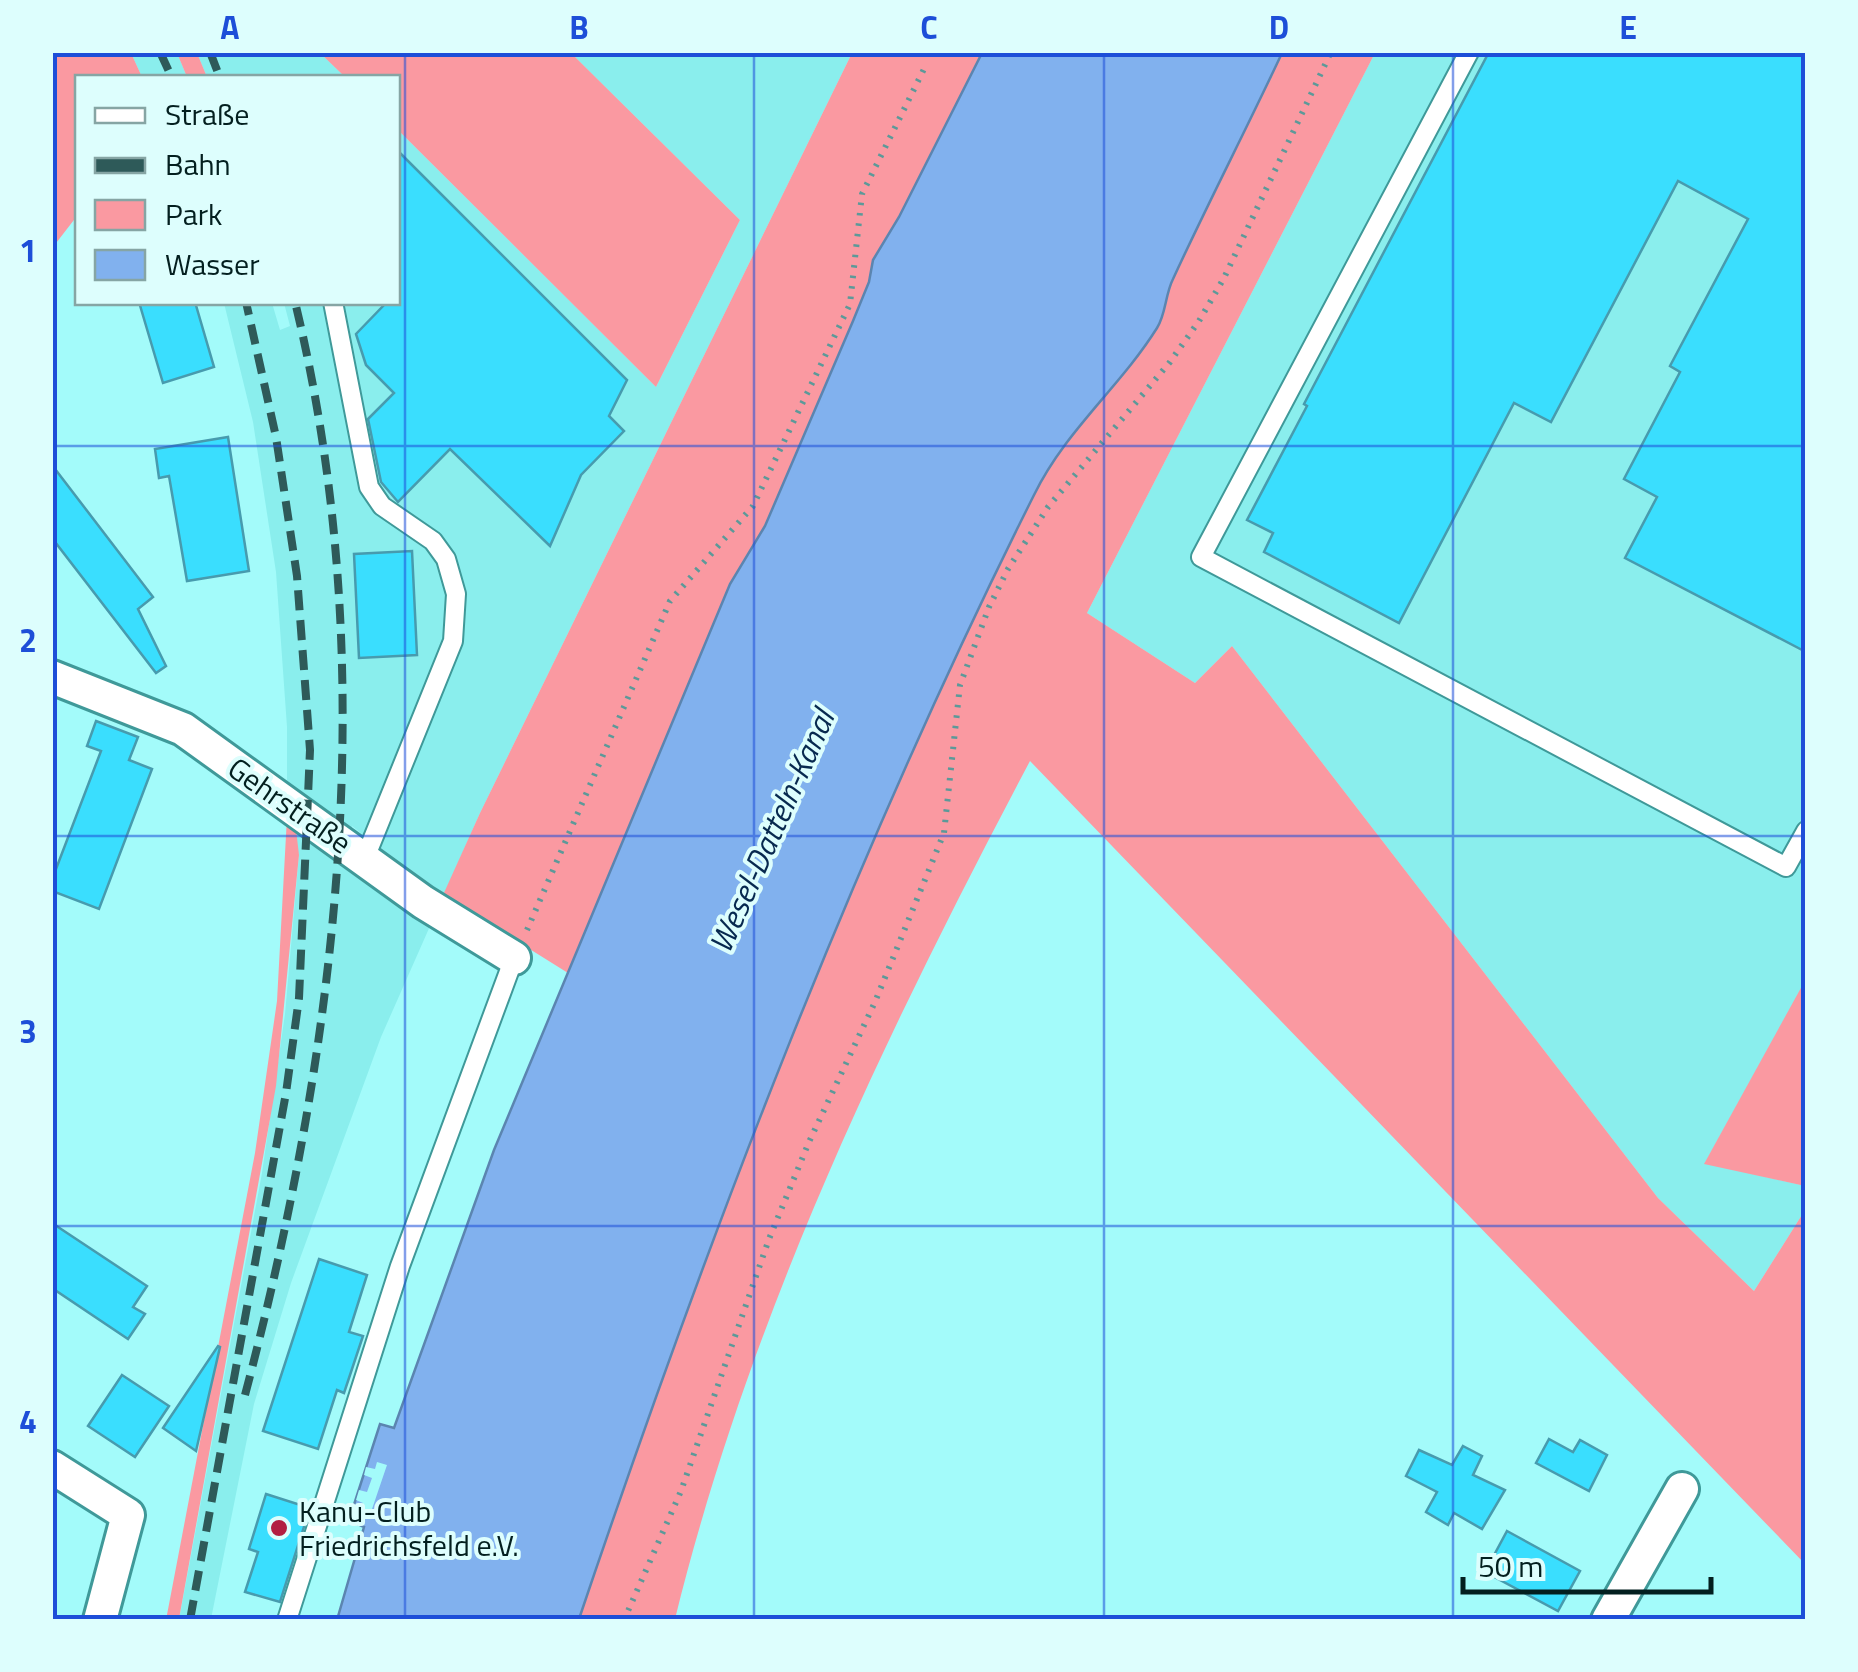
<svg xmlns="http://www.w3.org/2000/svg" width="1858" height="1672" font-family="'Titillium Web',sans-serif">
  <rect width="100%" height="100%" fill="#a3fbfa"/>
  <g fill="#8aeeed" fill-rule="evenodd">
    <path d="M131,53H177L187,77H142Z"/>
    <path d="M197,53H320L345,77H207Z"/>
    <path d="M571,53H852L480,813L381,1037L291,1283L254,1404L211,1619L179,1620L262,1173L285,1014L299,855L287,817V727L276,572L253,422L224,303H272L280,330L290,326L284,303L398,302V130L656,387L740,220ZM352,826L417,878L347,856Z"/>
    <path d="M1375,53H1805V988L1803,986L1705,1163L1805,1186V1210L1754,1291L1658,1198L1232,646L1195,683L1087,613Z"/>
  </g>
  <g fill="#fa99a1">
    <path d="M53,52L131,53L142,77L78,78L77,216L53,247Z"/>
    <path d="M177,53H197L207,77H187Z"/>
    <path d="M320,53H571L740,220L656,387L398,130V78L345,77Z"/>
    <path d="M852,53H982L899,217L873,260L869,282L853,321L765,526L730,584L568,973L443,895L480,813Z"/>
    <path d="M1282,53H1375L1087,613L1195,683L1232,646L1658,1198L1754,1291L1805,1210V1564L1030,761C884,1037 750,1315 675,1619L579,1620C708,1237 853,856 1034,495C1065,431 1120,387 1157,328C1166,314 1165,295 1173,279C1208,203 1247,128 1282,53Z"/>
    <path d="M287,817L295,821L299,855L276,1086L179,1619L166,1620L255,1153L277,1001Z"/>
    <path d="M1802,986L1806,988L1805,1186L1704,1164Z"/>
  </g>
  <path fill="#81b1ee" stroke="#5b85b0" stroke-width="2.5" d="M982,53H1282C1247,128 1208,203 1173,279C1165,295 1166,314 1157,328C1120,387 1065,431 1034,495C853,856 708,1237 579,1619L337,1620L364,1527L349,1520L380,1424L394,1428L494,1150L730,584L765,526L853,321L869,282L873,260L899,217Z"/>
  <path fill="#a3fbfa" d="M377,1462L387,1465L371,1512L361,1509L363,1503L356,1500L359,1490L367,1492L372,1478L364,1475L366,1467L375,1469Z"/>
  <g fill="#3adefe" stroke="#479bae" stroke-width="2.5">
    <path d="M1489,52H1806V652L1625,558L1657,497L1624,479L1680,372L1670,366L1748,219L1678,181L1551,422L1514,403L1399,623L1264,552L1273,533L1247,520L1307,406L1304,404Z"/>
    <path d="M398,151L627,380L609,416L624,431L581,475L550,546L450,449L398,502L381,482L368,419L394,393L366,365L356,334L387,302H398Z"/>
    <path d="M139,302H195L214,367L163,383Z"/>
    <path d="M228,437L249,571L187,581L169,476L159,478L155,449Z"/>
    <path d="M52,465L153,597L138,609L166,666L156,673L52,538Z"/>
    <path d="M412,551L417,655L359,658L354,554Z"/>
    <path d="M96,721L138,737L129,760L152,769L99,909L52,891V869H56L101,751L87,746Z"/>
    <path d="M52,1223L147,1286L133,1307L145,1314L128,1339L52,1288Z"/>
    <path d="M319,1259L367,1275L349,1332L363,1336L344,1393L337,1390L318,1449L263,1431Z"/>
    <path d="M218,1346L220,1347L196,1451L163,1428Z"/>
    <path d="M122,1375L169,1406L135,1457L88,1426Z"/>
    <path d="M1549,1439L1573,1452L1580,1440L1607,1455L1589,1491L1536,1463Z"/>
    <path d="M1463,1446L1482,1456L1473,1475L1505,1490L1482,1529L1454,1513L1448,1525L1426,1512L1437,1492L1406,1476L1419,1450L1452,1465Z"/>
    <path d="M266,1494L310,1508L280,1602L245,1592L258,1552L249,1549Z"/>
    <path d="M1507,1531L1580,1571L1558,1611L1485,1572Z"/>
  </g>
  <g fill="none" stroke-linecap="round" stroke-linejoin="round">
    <g stroke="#3f9999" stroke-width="22">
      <g id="lane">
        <path d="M1469,52L1201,557L1786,867L1806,831"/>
        <path d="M333,302L369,487L382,506L433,541L446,559L456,594L453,641L365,858"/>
        <path d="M287,1620L400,1266L514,958"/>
      </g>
    </g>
    <g stroke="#3f9999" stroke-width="38">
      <g id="street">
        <path d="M52,677L183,729L423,902L514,958"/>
        <path d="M52,1467L128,1515L100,1620"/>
        <path d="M1608,1620L1682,1489"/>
      </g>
    </g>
    <g stroke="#5c9999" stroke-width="6" stroke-dasharray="2.5 8" stroke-linecap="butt">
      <path d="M527,930L670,601L753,506L850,304L862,194L924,69"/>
      <path d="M624,1620L681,1491L769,1239L809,1142L875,1002L944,833L960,685L989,607L1008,569L1048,507L1170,362L1199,321L1224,278L1331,52"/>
    </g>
    <use href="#lane" stroke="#fff" stroke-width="18"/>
    <use href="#street" stroke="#fff" stroke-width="32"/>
    <g stroke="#2e5a59" stroke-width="8" stroke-dasharray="20 10" stroke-linecap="butt">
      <path d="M160,52L172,78"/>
      <path d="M210,52L220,78"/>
      <path d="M245,1395C339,1040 383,663 295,302"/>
      <path d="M190,1620L286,1093L299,998L307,819L310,750L297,576L276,437L246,302"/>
    </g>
  </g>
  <path fill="none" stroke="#1d4ed8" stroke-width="2.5" stroke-opacity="0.55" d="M405,52V1620M754,52V1620M1104,52V1620M1453,52V1620M52,446H1806M52,836H1806M52,1226H1806"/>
  <circle fill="#b21f42" stroke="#ddfefd" stroke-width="4" cx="279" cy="1528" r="10"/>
  <g text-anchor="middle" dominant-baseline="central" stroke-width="8" stroke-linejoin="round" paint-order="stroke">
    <g font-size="30" fill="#031f1f" stroke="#ddfefd">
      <text transform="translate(290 805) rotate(35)">Gehrstraße</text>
    </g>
    <g font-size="30" fill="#031f1f" stroke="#ddfefd" text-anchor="start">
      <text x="299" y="1511">Kanu-Club<tspan x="299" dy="34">Friedrichsfeld e.V.</tspan></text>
    </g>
    <g font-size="32" font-style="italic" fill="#07294f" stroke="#ddfefd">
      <text transform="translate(771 831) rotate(-66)">Wesel-Datteln-Kanal</text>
    </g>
  </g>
  <rect width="1858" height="1672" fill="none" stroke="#ddfefd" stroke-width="110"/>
  <rect x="75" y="75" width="325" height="230" fill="#ddfefd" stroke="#86a5a4" stroke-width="2.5"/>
  <rect x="95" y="108" width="50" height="15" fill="#ffffff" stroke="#86a5a4" stroke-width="2.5"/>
  <text x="165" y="125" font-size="30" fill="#031f1f">Straße</text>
  <rect x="95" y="158" width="50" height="15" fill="#2e5a59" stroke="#86a5a4" stroke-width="2.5"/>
  <text x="165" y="175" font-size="30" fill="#031f1f">Bahn</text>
  <rect x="95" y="200" width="50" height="30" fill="#fa99a1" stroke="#86a5a4" stroke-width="2.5"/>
  <text x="165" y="225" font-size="30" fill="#031f1f">Park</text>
  <rect x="95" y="250" width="50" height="30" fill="#81b1ee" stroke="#86a5a4" stroke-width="2.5"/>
  <text x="165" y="275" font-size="30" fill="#031f1f">Wasser</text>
  <path d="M1463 1577v15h248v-15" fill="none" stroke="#031f1f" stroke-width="5"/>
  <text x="1478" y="1577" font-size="30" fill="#031f1f" stroke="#ddfefd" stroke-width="8" paint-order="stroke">50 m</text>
  <rect x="55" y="55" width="1748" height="1562" fill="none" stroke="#1d4ed8" stroke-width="4"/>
  <g font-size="32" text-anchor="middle" font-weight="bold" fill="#1d4ed8">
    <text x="230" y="39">A</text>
    <text x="579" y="39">B</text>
    <text x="929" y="39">C</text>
    <text x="1279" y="39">D</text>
    <text x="1628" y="39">E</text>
    <text x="28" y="262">1</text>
    <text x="28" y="652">2</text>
    <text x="28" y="1043">3</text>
    <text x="28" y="1433">4</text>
  </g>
</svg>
